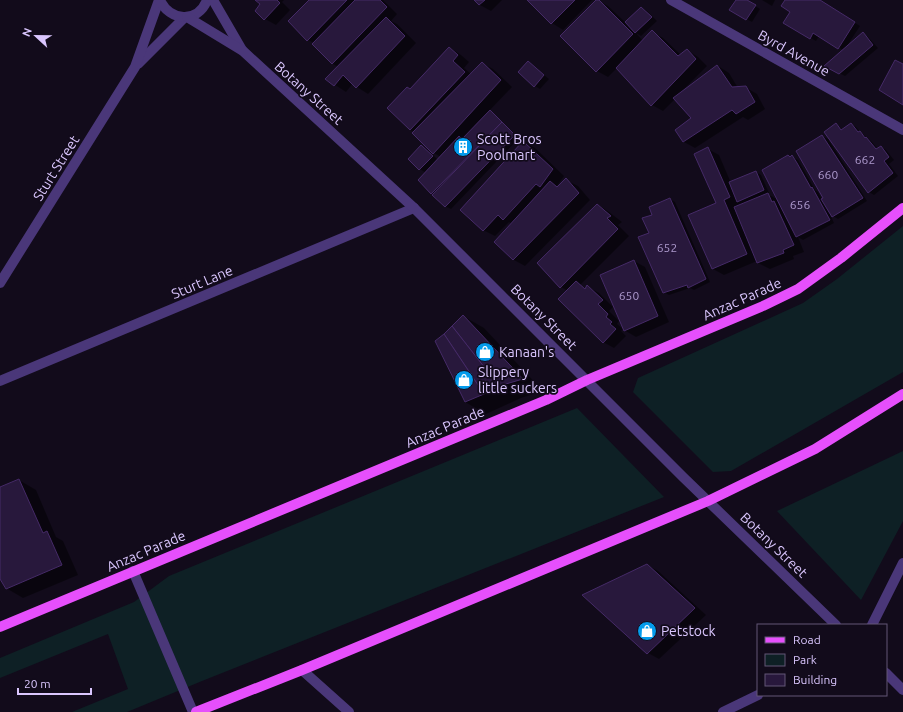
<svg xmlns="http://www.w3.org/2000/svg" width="903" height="712" font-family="Ubuntu,sans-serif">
  <rect width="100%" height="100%" fill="#120b1b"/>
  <g fill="#0e2025">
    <path d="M903,226V372L731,471L713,472L633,392L638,378L803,303L837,279Z"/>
    <path d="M577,408L664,497L202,681L127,712H72L128,689L108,634L0,678V658L134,602L169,576Z"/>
    <path d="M903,451V521L861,600L777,511Z"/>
  </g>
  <g fill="#0007">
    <path d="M257,0H284L282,2L290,10L276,25L265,19L261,4Z"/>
    <path d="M310,0H383L397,14L391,21L397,24L416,43L368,94L357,87L353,83L346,92L326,79L338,67L332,63L314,43L308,40Z"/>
    <path d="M476,0H502L491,11L480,5Z"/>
    <path d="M528,0H592L563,30L552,23Z"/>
    <path d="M597,0L608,6L626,23L642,8L647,11L657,21L641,36L636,33L643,41L652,32L663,38L681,55L687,50L698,57L707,66L683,90L684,91L718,66L729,73L738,88L745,87L757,94L765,109L748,120L743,117L695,148L684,142L676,130L693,118L675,99L663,111L652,105L617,68L608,77L597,71Z"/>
    <path d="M737,0H745L760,9L752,22L731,10Z"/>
    <path d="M762,0H775L772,6Z"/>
    <path d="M786,0H819L860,26L847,46L863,34L868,37L878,48L845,76L831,69L843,50L819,36L816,41L784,23L791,12Z"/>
    <path d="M450,48L461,55L469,62L464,68L471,74L482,63L493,69L512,87L489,111L495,115L519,138L451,209L445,206L432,193L426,173L420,169L421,146L427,149L438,160L441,157L434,153L414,133L415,132L410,130L411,90Z"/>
    <path d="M528,62L549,79L540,89L535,86Z"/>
    <path d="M836,124L843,130L851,124L856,127L861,133L871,141L878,149L881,147L886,150L894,160L889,164L898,176L874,195L869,192Z"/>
    <path d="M822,136L828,139L867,201L838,219L833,216L829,210H828L834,223L803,240L798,237L804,252L793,256L794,259L770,269L758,263L757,261L724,275L713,269L689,215L717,204L708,149L719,155L731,183L756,172L761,175L769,193L767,194L779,200L791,158L792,157L798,160L815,190L818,192L822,200L824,198Z"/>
    <path d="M524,142L535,148L564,176L557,186L559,187L566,180L578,186L590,200L525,266L514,260L495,242L512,224L509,222L495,236L483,230Z"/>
    <path d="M670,199L675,202L710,282L694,290L690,288L669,295L663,292L654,215Z"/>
    <path d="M598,205L609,212L622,222L618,225L629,236L580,285L587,289L588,287L599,293L613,307L609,311L619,321L617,324L623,329L621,331L626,336L614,348L603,342L568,291L561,287Z"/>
    <path d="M634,261L645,267L669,322L636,337L624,330Z"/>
    <path d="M463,316L484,328L543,391L521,398L486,414L465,402Z"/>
    <path d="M19,480L36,490L56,537L63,541L78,575L23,598L6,588L0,577V488Z"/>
    <path d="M647,565L658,571L706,615L659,659L648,653Z"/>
  </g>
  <g fill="#28183c" stroke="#452a67">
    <path d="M255,0H277L280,3L264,20L255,11L260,4Z"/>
    <path d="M309,0H347L307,41L288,21Z"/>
    <path d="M355,0H380L387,7L332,64L312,44Z"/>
    <path d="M474,0H485L479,5Z"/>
    <path d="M527,0H575L551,24Z"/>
    <path d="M596,0H599L633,34L596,72L560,36Z"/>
    <path d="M736,0H747L756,5L746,20L729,10Z"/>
    <path d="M785,0H820L855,22L838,49L813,33L810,39L783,23L790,12L781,6Z"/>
    <path d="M641,7L652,17L635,33L625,22Z"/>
    <path d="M386,17L405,36L356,88L343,75L334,86L325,79Z"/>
    <path d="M652,30L678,56L687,49L696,59L651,106L616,68Z"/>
    <path d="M863,32L873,45L839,74L824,66Z"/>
    <path d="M449,47L458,55L453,61L465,72L410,130L387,108L407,87L410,89Z"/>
    <path d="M895,60L903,64V105L879,90Z"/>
    <path d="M528,61L544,75L534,87L518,72Z"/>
    <path d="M482,62L501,80L433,154L412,133Z"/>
    <path d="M717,65L732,87L746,86L755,102L736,114L732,110L683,142L675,130L691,118L673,98Z"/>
    <path d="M490,110L502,122L431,194L418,180L459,136L462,139Z"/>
    <path d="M502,122L515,135L445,207L432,195Z"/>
    <path d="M836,123L841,130L851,123L858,132L860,131L865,138L866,137L876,149L881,146L889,157L884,161L893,173L868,193L824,132Z"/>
    <path d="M822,135L863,198L832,217L821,199L823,198L796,151Z"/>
    <path d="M523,141L553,169L540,187L536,184L503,220L498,215L483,231L460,210Z"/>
    <path d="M421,145L433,156L419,170L408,159Z"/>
    <path d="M708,147L730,197L724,200L747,254L712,269L688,215L716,203L694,154Z"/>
    <path d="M788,155L790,157L792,155L797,163L811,188L812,187L830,220L796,237L762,170Z"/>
    <path d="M756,171L764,190L737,202L729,182Z"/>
    <path d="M566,178L579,193L513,260L494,242L550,181L557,187Z"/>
    <path d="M768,193L772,202L774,201L794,245L783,250L784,253L757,263L734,207Z"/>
    <path d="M670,198L706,279L688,288L687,285L663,293L638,237L649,233L642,218L652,215L649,207Z"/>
    <path d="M597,204L611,216L607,218L618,229L560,288L537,263Z"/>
    <path d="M634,260L658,316L624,331L600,275Z"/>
    <path d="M576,281L585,289L587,285L603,300L598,304L608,314L606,317L612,322L610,324L616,329L603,343L558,299Z"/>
    <path d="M463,315L523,379L499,386L452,326Z"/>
    <path d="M452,326L499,386L484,394L444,334Z"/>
    <path d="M444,334L484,394L465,402L435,341Z"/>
    <path d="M19,479L43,533L47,531L62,565L6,589L0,579V487Z"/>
    <path d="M647,564L695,608L647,654L582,595Z"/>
  </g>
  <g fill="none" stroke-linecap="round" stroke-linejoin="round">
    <g stroke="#4a3779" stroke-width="10">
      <path d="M0,381L414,208"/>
      <path d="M133,571L193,712"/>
    </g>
    <g stroke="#4a3779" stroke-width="10">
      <path d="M671,0L903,130"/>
      <path d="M138,64L185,17"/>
      <path d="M0,283L135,67L159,0"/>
      <path d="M872,625L903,563"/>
      <path d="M302,670L349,712"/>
      <path d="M723,712L758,695"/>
    </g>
    <g stroke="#4a3779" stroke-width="10">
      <path d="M160,0C169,21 198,24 207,0"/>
      <path d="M213,0L242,50"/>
      <path d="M187,17L243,51L414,208L683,477L836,625"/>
      <path d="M886,673L903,690"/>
    </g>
    <g stroke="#e64ffc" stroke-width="10">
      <path d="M0,627L546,400L587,380L763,306L798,289L841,258L903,208"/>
      <path d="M196,712L302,670L708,501L815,449L903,394"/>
    </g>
  </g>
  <defs>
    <g id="building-disc" transform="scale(1)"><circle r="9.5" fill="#049bec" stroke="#120b1b"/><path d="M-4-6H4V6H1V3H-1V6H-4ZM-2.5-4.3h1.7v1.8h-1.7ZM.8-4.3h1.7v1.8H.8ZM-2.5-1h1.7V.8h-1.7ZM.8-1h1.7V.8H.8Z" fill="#fff"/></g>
    <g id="shop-disc" transform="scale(1)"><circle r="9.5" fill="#049bec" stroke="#120b1b"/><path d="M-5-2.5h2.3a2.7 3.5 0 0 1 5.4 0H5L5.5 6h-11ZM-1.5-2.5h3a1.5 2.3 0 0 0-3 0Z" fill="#fff"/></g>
  </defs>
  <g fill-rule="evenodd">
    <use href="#building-disc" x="463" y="147"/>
    <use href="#shop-disc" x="485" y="352"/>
    <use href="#shop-disc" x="464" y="380"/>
    <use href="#shop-disc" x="647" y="631"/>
  </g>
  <g text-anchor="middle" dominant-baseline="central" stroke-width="3.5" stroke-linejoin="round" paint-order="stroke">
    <g font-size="12" fill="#ae9ace">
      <text x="865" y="159">662</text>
      <text x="828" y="174">660</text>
      <text x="800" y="204">656</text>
      <text x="667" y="247">652</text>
      <text x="629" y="295">650</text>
    </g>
    <g font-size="14" fill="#dac6fe" stroke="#120b1b">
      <text transform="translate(794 53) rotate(29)">Byrd Avenue</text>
      <text transform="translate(309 93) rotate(42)">Botany Street</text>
      <text transform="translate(56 168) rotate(-58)">Sturt Street</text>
      <text transform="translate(202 282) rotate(-23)">Sturt Lane</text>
      <text transform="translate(742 299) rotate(-24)">Anzac Parade</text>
      <text transform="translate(544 317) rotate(45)">Botany Street</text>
      <text transform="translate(445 427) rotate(-23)">Anzac Parade</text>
      <text transform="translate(774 545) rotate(44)">Botany Street</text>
      <text transform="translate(146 551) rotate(-23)">Anzac Parade</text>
    </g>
    <g font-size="14" fill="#dac6fe" stroke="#120b1b" text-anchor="start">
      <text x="477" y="139">Scott Bros<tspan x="477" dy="16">Poolmart</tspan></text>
      <text x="499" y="352">Kanaan's</text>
      <text x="478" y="372">Slippery<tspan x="478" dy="16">little suckers</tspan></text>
      <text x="661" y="631">Petstock</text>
    </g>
  </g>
  <rect x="757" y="624" width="130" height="72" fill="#120b1b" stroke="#625676"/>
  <rect x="765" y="637" width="20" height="6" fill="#e64ffc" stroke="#625676"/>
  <text x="793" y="644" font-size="12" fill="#dac6fe">Road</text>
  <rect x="765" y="654" width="20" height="12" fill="#0e2025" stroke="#625676"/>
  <text x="793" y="664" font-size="12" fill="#dac6fe">Park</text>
  <rect x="765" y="674" width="20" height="12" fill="#28183c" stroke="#625676"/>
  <text x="793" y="684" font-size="12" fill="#dac6fe">Building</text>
  <g transform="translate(36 36) rotate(292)" stroke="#120b1b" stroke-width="3" paint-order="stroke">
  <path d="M0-3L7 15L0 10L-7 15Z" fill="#dac6fe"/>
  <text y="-6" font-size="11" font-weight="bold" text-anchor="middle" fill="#dac6fe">N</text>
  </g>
  <path d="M18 688v6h73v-6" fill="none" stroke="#dac6fe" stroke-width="2"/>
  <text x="24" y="688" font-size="12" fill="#dac6fe" stroke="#120b1b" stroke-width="3" paint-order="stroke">20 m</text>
</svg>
